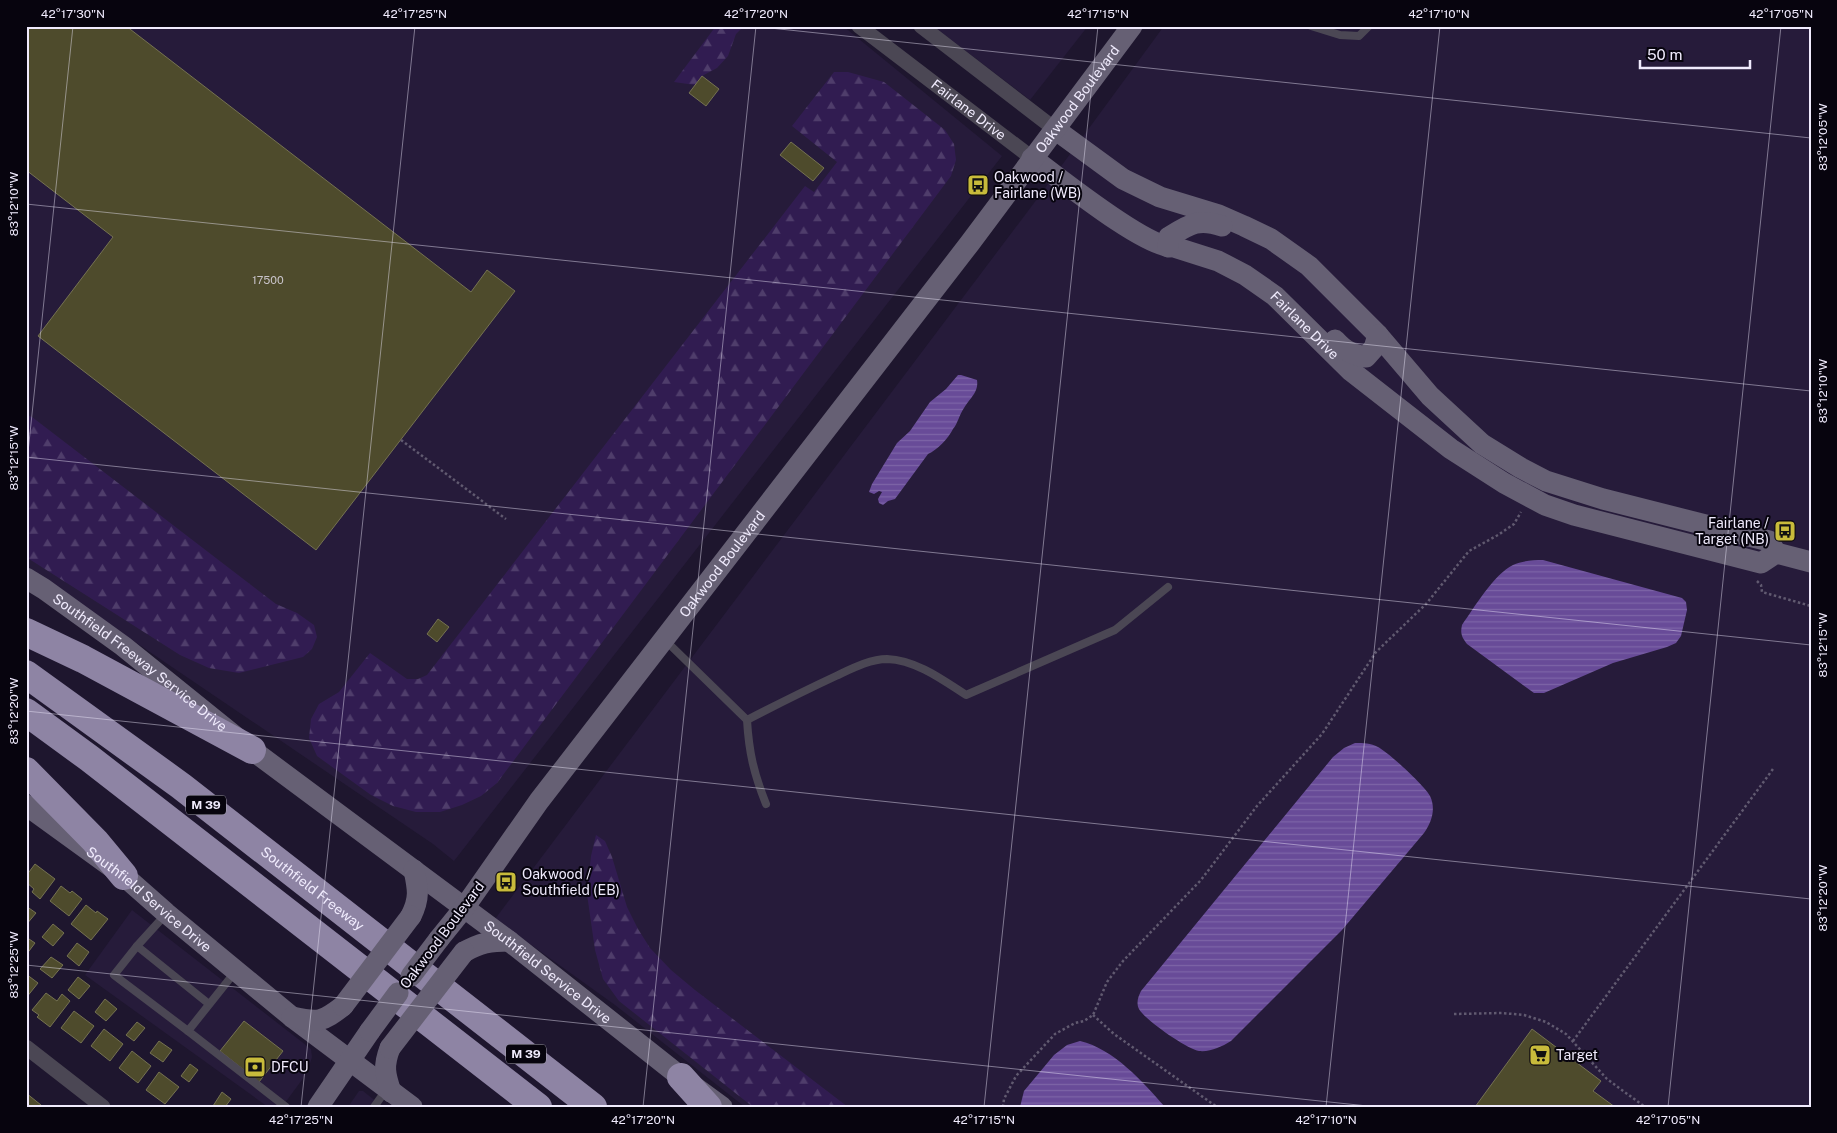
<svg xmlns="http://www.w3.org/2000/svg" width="1837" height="1133" font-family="'Public Sans',sans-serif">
  <defs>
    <pattern id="forest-firs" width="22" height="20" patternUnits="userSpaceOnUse" patternTransform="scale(1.25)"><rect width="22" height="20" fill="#311c51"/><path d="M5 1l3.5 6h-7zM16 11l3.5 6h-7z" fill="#4f3d6b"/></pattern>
    <pattern id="water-rules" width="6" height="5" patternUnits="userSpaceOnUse" patternTransform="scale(1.25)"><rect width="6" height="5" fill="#684b98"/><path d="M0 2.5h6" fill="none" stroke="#7e65a7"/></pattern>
  </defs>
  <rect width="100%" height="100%" fill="#1e162e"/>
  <g fill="#261b3a">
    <path d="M26,26H843L1002,156L454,861L433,844L26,568Z"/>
    <path d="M933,26H1088L1030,100Z"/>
    <path d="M1164,26H1811V1107H745L615,1005L495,919L1040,195Z"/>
    <path d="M132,910L311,1049L312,1057L307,1073L282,1107H268L85,975Z"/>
    <path d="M359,1091H363L383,1107H348Z"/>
  </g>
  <g fill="url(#forest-firs)">
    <path d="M716,26H744L736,34L728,56L717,68L702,76L695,85L674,82Z"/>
    <path d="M834,72H848L884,82L945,130L954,144L956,160L951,176L497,783L481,796L462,805L440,812H416L393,806L371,795L317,756L309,738L311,719L319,704L339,692L370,653L407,679H418L427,675L805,186L814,192L837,162L792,126Z"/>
    <path d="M26,415L32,417L276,604L297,613L314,625L317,637L312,649L303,657L239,673L209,668L180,655L26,557Z"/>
    <path d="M596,835L605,841L612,857L627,907L638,929L650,948L671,970L695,990L848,1107H753L619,1001L603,979L595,950L587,894L591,856Z"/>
  </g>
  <g fill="url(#water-rules)">
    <path d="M958,375H961L977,380C979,392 970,398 964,408C959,415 958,423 953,429C948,439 937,450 928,454L895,499L888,501L883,505L879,503L878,499L882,492L879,491L874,494L869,492L872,484L897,443L910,431L930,402L946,389Z"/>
    <path d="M1543,560L1682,598L1686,602L1687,610L1681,636L1676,643L1667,647L1613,663L1544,693H1534L1467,644C1462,637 1460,634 1462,625C1474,608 1494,574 1513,565C1522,561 1533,560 1543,560Z"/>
    <path d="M1355,743C1363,743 1371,743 1378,747C1388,752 1425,786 1430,796C1436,808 1432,822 1424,833L1342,930L1231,1041C1221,1047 1211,1052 1199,1051C1187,1049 1145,1020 1139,1009C1136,1003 1138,997 1141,991L1333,757L1344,748Z"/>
    <path d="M1080,1041C1114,1049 1143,1082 1165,1107H1020L1024,1091L1054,1055L1067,1045Z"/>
  </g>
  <g fill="#4e4b2c" stroke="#757252">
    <path d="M26,26H126L471,292L487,270L515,291L316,550L38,336L113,237L26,170Z"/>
    <path d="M702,76L719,89L706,106L689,93Z"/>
    <path d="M791,142L824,168L813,181L780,155Z"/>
    <path d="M438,619L449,627L437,642L427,634Z"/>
    <path d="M35,864L55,879L40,899L32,892L34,889L26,882V876Z"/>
    <path d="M61,886L70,893L72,891L82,899L69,916L50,901Z"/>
    <path d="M86,905L96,913L97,911L108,919L91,940L71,924Z"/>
    <path d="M26,906L36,913L26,925Z"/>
    <path d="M53,924L64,933L53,946L42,937Z"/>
    <path d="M26,937L35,943L26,955Z"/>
    <path d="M77,943L89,952L79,966L67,956Z"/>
    <path d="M51,957L63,965L52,978L40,969Z"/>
    <path d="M26,974L38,983L26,998Z"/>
    <path d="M78,977L90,986L79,999L68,990Z"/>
    <path d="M46,993L57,1001L62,994L70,1001L50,1027L37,1017L39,1015L32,1010Z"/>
    <path d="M105,999L117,1009L106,1021L95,1012Z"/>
    <path d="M74,1011L94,1026L81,1043L61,1028Z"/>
    <path d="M244,1021L283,1051L259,1082L220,1051Z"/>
    <path d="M137,1022L145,1028L134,1041L126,1035Z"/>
    <path d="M104,1029L123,1044L110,1061L91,1046Z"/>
    <path d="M1532,1029L1601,1081L1593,1091L1615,1107H1475Z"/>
    <path d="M159,1041L172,1050L163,1062L150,1053Z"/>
    <path d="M132,1051L151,1066L138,1083L119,1068Z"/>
    <path d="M190,1064L198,1070L189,1082L181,1076Z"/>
    <path d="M159,1072L179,1087L165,1104L146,1090Z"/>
    <path d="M222,1092L231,1099L225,1107H214L213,1106Z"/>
    <path d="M26,1093L41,1105L40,1107H26Z"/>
  </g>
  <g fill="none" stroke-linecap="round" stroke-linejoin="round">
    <g stroke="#615a70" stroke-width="2.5" stroke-dasharray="2.5 2.5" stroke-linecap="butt">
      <path d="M401,440L506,519"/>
      <path d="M1757,581L1761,585L1762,592L1811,606"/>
      <path d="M1454,1014L1502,1013L1524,1015L1546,1022L1566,1034L1607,1079L1645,1107"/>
      <path d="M1093,1015L1114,1034L1217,1107"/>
      <path d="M1573,1041L1773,769"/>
      <path d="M1003,1107L1004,1099L1016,1076L1055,1034L1075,1023L1084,1021L1093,1015L1107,982L1123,961L1201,880L1257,806L1322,734L1376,652L1426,604L1469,551L1498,535L1514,524L1521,512"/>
    </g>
    <g stroke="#4b4754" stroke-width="8">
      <path d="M1311,26L1340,35L1359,36L1369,26"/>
      <path d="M665,640L747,720C776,705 806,690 836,676C851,669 870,659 887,659C916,660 943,680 966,695L1115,630L1168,587"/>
      <path d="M747,720C749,753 754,774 766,804"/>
      <path d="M137,946L166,914"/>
      <path d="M235,972L188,1031L286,1107"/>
      <path d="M188,1031L114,975L137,946L209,1004"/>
      <path d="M374,1107L386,1090"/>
    </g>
    <g stroke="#4b4754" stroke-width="15">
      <path id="s1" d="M859,26L1032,158"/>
      <path d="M921,26L1056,130"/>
      <path d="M26,1047L103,1107"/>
    </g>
    <g stroke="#666074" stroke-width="21">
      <path d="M1056,130L1123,179L1160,197L1219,215L1244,226L1271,239L1309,266L1378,335L1430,396L1482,444L1521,468L1546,481L1603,499L1769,541L1776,553"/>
      <path id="s2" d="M1032,158C1058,177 1146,249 1174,247L1218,261L1245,275L1275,296L1351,371L1451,449L1504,483L1545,505L1574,515L1761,563L1776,553L1811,562"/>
      <path d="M1168,247L1169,237C1190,224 1198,218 1222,226"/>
      <path d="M1335,340C1344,350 1352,355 1366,357L1374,348L1378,335"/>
      <path id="s3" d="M26,578L44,589L123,646L252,750L509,941L681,1077L722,1107"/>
      <path id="s4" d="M26,805L124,876L166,913L292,1017L412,1107"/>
      <path d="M411,916C420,898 418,889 414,870"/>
      <path id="s5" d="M439,939L464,908L539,801L970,243L1132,26"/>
      <path d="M464,952C480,943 490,941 509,941"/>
      <path d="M292,1017C319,1023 322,1022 343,1006"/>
      <path d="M390,1048C383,1066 385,1074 391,1092"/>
      <path d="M318,1107L370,1031"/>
    </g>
    <g stroke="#8e84a4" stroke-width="28">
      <path d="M26,632L83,659L252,750"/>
      <path id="s6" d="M26,674L181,786L593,1107"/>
      <path d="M26,712L89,758L538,1107"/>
      <path d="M26,771L95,841L124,876"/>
      <path d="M681,1077L708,1107"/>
    </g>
    <g stroke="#666074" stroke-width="21">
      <path d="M411,976L439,939"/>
      <path d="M343,1006L411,916"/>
      <path d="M370,1031L398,993"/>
      <path d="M390,1048L464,952"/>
    </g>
  </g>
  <path fill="none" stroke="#f0ebfd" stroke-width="1" stroke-opacity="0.45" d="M751,26L1811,138M26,204L1811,391M26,457L1811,645M26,471L73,26M26,711L1811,899M26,965L1377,1107M301,1107L415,26M643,1107L756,26M984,1107L1098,26M1326,1107L1440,26M1668,1107L1781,26"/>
  <defs>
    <g id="bus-square" transform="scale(1.125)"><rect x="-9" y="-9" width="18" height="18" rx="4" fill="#c8bb3b" stroke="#07040e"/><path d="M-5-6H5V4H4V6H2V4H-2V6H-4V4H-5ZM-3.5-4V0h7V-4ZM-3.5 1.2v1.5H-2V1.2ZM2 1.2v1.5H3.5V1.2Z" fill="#111"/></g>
    <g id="supermarket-square" transform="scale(1.125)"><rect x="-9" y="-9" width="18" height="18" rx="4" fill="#c8bb3b" stroke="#07040e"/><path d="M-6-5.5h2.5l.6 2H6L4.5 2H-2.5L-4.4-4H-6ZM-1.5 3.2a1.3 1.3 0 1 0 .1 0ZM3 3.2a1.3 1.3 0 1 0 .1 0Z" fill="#111"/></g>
    <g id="bank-square" transform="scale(1.125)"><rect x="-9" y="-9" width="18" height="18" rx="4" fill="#c8bb3b" stroke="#07040e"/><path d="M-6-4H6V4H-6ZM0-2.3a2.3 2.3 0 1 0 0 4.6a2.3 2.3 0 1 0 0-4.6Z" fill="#111"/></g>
  </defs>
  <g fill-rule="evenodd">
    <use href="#bus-square" x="978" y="185"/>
    <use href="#bus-square" x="1785" y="531"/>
    <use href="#bus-square" x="506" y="882"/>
    <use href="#supermarket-square" x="1540" y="1055"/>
    <use href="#bank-square" x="255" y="1067"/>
  </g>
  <g text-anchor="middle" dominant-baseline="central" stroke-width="4" stroke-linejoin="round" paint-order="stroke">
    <g font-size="11" fill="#c8c3c9">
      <text x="268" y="280">17500</text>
    </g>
    <g fill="#07040e" stroke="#aaa6b5" stroke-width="1">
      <rect x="186" y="795.5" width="40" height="19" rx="4"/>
      <rect x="506" y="1044.5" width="40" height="19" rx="4"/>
    </g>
    <g font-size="12" font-weight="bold" fill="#f0ebfd">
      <text x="206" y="805">M 39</text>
      <text x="526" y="1054">M 39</text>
    </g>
    <g font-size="14" fill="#f0ebfd" stroke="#07040e">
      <text stroke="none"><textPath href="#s5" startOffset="1055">Oakwood Boulevard</textPath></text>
      <text stroke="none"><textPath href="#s1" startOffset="138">Fairlane Drive</textPath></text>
      <text stroke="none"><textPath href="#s2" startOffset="324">Fairlane Drive</textPath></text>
      <text stroke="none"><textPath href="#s5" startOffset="470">Oakwood Boulevard</textPath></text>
      <text stroke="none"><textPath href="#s3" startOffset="142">Southfield Freeway Service Drive</textPath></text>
      <text stroke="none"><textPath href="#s6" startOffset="358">Southfield Freeway</textPath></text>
      <text stroke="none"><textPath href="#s4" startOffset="155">Southfield Service Drive</textPath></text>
      <text transform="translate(442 935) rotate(-53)">Oakwood Boulevard</text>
      <text stroke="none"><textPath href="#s3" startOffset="654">Southfield Service Drive</textPath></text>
    </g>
    <g font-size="14" fill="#f0ebfd" stroke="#07040e" text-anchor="start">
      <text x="994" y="177">Oakwood /<tspan x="994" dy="16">Fairlane (WB)</tspan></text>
      <text x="1769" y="523" text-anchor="end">Fairlane /<tspan x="1769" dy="16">Target (NB)</tspan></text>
      <text x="522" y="874">Oakwood /<tspan x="522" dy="16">Southfield (EB)</tspan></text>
      <text x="1556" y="1055">Target</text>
      <text x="271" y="1067">DFCU</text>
    </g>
  </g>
  <rect width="1837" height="1133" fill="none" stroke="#07040e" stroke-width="55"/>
  <path d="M1640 60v8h110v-8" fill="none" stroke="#f0ebfd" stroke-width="2.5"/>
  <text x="1647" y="60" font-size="15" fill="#f0ebfd" stroke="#07040e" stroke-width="4" paint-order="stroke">50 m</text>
  <rect x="28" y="28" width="1782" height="1078" fill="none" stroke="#f0ebfd" stroke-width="2"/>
  <g font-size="12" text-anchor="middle" fill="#f0ebfd">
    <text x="73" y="18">42°17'30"N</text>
    <text x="415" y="18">42°17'25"N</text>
    <text x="756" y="18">42°17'20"N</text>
    <text x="1098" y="18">42°17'15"N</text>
    <text x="1439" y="18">42°17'10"N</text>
    <text x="1781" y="18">42°17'05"N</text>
    <text transform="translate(1823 137) rotate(-90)" y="4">83°12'05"W</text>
    <text transform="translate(14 204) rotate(-90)" y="4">83°12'10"W</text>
    <text transform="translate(1823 391) rotate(-90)" y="4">83°12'10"W</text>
    <text transform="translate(14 458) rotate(-90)" y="4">83°12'15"W</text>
    <text transform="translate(1823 645) rotate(-90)" y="4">83°12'15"W</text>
    <text transform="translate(14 711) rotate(-90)" y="4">83°12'20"W</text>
    <text transform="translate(1823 898) rotate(-90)" y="4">83°12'20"W</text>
    <text transform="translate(14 965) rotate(-90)" y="4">83°12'25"W</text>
    <text x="301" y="1124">42°17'25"N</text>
    <text x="643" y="1124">42°17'20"N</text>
    <text x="984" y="1124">42°17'15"N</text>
    <text x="1326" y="1124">42°17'10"N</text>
    <text x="1668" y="1124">42°17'05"N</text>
  </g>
</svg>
